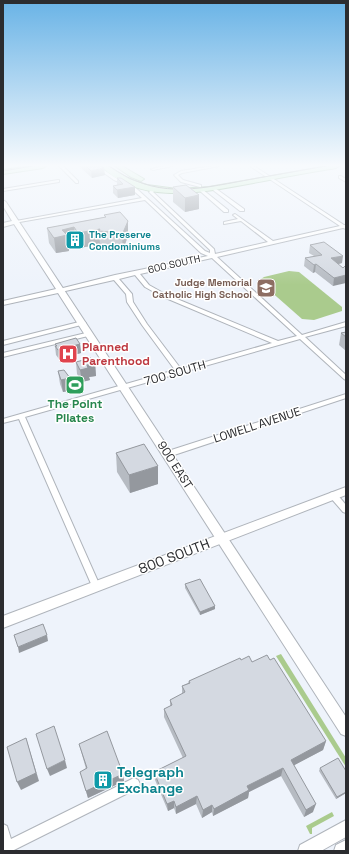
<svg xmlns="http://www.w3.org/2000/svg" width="349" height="854" font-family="'Space Grotesk',sans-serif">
  <rect width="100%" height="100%" fill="#eef3fb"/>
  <g fill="#aacb8d">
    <path d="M289,271L299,272L342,307V311L314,320L302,319L260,282L261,279L264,277Z"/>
    <path d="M281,654L346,758V767L276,656Z"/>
    <path d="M332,812L334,816L312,828V834H310L306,826Z"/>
  </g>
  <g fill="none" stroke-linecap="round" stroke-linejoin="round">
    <g stroke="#afb4bb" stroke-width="2">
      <g id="minor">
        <path d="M59,166H63L78,181V183H76Z"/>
        <path d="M94,166H98L116,178L130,184L138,190L205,251L210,253V250L150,193L149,192L153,188L156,189L153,192L214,249L215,254L268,242L241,221L224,224V222L238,219L233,215L235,214L273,241L340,226L250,166H254L344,225H346V229L343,228L217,257L302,335L346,322V326L305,337L346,375V380L344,379L300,339L25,417L100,586L99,589L96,590L93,589L92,586L19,419L3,423V419L175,370L142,325L127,302L126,294L114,280L61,292L58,290L59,289L115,275L208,256L201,253L145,200L14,223V222L16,221L142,198L128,186L114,180ZM212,258L297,336L278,341L165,294L149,285L140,274ZM135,275L145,287L161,296L272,343L181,369L147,324L133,302L132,294L119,279Z"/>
        <path d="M165,166H172L153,170L151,169Z"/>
        <path d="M212,166H219L182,173L178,175L183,180L201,185V187H200L181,182L174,175L181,171Z"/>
        <path d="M339,176H341L346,179V182L339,178Z"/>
        <path d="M58,180H59V182L3,191V189Z"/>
        <path d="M213,188H215L244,209V211H240L213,190Z"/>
        <path d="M200,189H202L228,210V212H224L200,191Z"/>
        <path d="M83,321L86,323L85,324L3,345V341Z"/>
        <path d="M90,332L92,333V335L3,357V353Z"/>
        <path d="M346,394V398L171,456H165L164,454L165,452Z"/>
        <path d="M333,492L336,493L346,505V513L343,512L330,497L329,495L330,493Z"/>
        <path d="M134,778L138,780L140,784L138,788L14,850V851H3V824L7,826L11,839Z"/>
      </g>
    </g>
    <g stroke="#afb4bb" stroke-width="2">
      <g id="tertiary">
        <path d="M3,200L6,202L346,717V736L341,734L58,293L3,305V301L56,289L14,224L3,227V223L12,221L3,206Z"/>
        <path d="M346,820V837L321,851H298L300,845Z"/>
        <path d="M346,840V851H334L336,845Z"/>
      </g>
    </g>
    <g stroke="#afb4bb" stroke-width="2">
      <path id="secondary" d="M346,487V495L3,628V616Z"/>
    </g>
    <g stroke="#7ca47e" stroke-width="2">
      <g id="primary">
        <path d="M33,166H46L43,168L3,174V170Z"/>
        <path d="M101,166H108L129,179L147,185L177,189L209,187L328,166H339L336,168C312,172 288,176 264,181C213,190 143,209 101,166Z"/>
        <path d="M115,166H122L144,179L141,181L131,177Z"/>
      </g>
    </g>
    <use href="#minor" fill="#fff" fill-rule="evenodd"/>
    <use href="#tertiary" fill="#fff" fill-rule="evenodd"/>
    <use href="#secondary" fill="#fff" fill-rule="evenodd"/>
    <use href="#primary" fill="#cbefcb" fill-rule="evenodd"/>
    <g stroke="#707277" stroke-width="1">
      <path d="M109,166C156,199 194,190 247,180C273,175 300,171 326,166"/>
      <path d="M3,171L33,166"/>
    </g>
  </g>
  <g fill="#b6bbc2">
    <path d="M79,166H100L105,175L92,178Z"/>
    <path d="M117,178L135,187V195L118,198L113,193V186L117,185Z"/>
    <path d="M173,187L199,195V209L185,212L173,202Z"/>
    <path d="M104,215L128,221V236L123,250L112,251V250L110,249V247H100V244L80,248L76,243L68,244L69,251L56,253L49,243L47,228L105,217Z"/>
    <path d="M310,245L342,263L339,264L333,286L315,272L313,273L304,266L305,258L314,256L309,253Z"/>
    <path d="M346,332V351L339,345L341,333Z"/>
    <path d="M55,344H80L81,353L59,359L56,355L55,346H56Z"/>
    <path d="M76,362L95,363L96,376L89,377L90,380L82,382L77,374Z"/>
    <path d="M58,371L72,390L63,392L60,384Z"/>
    <path d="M116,453L158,484L130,493L117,472Z"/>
    <path d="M185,584L215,606V609L200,615L185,588Z"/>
    <path d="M241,660L252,662L326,741L323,750L294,765L313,812L304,817L281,776L249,792L248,798L213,816L212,812L202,818L196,804L176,814L174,808L168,811L155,780L154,772L183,758L164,717V709L170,706V700L182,694V686L188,683L189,681Z"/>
    <path d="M79,744L123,774L124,781L88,798L80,772L86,769Z"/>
    <path d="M320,768L346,771V793L336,799L319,771Z"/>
  </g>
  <g fill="#94989e">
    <path d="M104,168L105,175L92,178L91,171Z"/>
    <path d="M135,187V195L118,198L117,190Z"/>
    <path d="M199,195V209L185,212V198Z"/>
    <path d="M128,221V236L123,250L122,235Z"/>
    <path d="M74,227L76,243L68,244L69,251L56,253L54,238L62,230Z"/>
    <path d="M100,229L99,231L100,244L80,248L78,233Z"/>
    <path d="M343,256L342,263L330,266L331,258Z"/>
    <path d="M316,264L315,272L313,273L314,265Z"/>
    <path d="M346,275V283L333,286L334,278Z"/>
    <path d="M80,344L81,353L59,359L58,350Z"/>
    <path d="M95,363L96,376L89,377L90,380L82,382L80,370L87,365Z"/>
    <path d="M70,378L72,390L63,392L61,380Z"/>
    <path d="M158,466V484L130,493L129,475Z"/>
    <path d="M215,606V609L200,615V612Z"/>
    <path d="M47,635L48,641L19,653L18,647Z"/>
    <path d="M26,738L39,781L21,790L17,782Z"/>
    <path d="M326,741L323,750L289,768L291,760Z"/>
    <path d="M65,760L67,768L50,776L47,769Z"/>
    <path d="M283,768L281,776L249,792L248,798L213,816L214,809L247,786Z"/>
    <path d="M123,774L124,781L88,798L86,791Z"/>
    <path d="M346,792V793L336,799L337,797Z"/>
    <path d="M197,796L196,804L176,814V807Z"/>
    <path d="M174,801V808L168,811L167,804Z"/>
    <path d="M316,804L313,812L304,817L306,810Z"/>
    <path d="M212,805V812L202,818L203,810Z"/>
  </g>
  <g fill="#d4d9e1" stroke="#94989e">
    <path d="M86,166H100L104,168L91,171Z"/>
    <path d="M117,178H121L135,187L117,190L113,186L123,184Z"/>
    <path d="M186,185L199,195L185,198L173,187Z"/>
    <path d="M120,212L128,221L122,235H111V234H109L110,232L99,231L100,229L78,233L74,227L62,230L67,235L54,238L47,228L106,217L104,215Z"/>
    <path d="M324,242L343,256L331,258L343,268L346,265V275L334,278L316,264L314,265L305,258L322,255L310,245Z"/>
    <path d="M346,332V337L341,333Z"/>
    <path d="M76,338L80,344L58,350L55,346H57L55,344Z"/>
    <path d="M91,358L95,363L87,365L88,368L80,370L76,362Z"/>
    <path d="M64,370L70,378L61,380L58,371Z"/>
    <path d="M144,444L158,466L129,475L116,453Z"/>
    <path d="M200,579L215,606L200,612L185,584Z"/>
    <path d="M43,624L47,635L18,647L14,635Z"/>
    <path d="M267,655L270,660L274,658L326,741L291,760L316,804L306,810L283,768L247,786L249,790L214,809L212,805L203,810L197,796L176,807L174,801L167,804L154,772L186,756L164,709L172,705L170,700L185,692L182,686L190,683L189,681L240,658L241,660L249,656L252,662Z"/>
    <path d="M54,726L65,760L47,769L36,734Z"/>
    <path d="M107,731L123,774L86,791L80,772L87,768L79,744Z"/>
    <path d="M26,738L36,773L17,782L7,747Z"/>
    <path d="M338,758L346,771V792L337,797L320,768Z"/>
  </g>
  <linearGradient id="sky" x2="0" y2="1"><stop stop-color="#69b3e6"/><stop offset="0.58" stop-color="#f7fafd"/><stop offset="1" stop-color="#f7fafd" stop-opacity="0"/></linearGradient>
  <rect width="349" height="285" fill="url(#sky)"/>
  <defs>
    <g id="building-square" transform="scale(1)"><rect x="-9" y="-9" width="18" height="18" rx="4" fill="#0f9aa8" stroke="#fff"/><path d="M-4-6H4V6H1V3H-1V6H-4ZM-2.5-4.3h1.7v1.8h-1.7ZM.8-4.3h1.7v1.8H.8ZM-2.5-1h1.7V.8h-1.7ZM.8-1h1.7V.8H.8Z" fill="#fff"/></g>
    <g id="school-square" transform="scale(1)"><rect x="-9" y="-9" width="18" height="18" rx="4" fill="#8d6e63" stroke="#fff"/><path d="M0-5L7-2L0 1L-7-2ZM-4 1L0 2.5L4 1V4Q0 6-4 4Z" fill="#fff"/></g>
    <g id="hospital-square" transform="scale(1)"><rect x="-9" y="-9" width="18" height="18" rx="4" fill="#e0444e" stroke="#fff"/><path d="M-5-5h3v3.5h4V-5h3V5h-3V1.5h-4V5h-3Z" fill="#fff"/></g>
    <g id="stadium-square" transform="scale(1)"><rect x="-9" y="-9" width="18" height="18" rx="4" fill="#2e9e5b" stroke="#fff"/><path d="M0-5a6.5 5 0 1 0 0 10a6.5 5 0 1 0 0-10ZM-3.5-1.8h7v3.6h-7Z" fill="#fff"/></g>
  </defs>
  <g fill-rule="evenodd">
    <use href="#building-square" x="75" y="240"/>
    <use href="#school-square" x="266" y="288"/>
    <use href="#hospital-square" x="68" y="354"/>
    <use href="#stadium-square" x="75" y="385"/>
    <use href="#building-square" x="103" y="780"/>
  </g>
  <g text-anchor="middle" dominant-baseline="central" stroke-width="3" stroke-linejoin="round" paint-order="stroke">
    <g font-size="10" font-weight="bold" fill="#0d838f" stroke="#fff" text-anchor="start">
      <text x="89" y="234">The Preserve<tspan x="89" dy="12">Condominiums</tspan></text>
    </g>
    <g font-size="10" fill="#2b2c2f" stroke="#fff">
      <text transform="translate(174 264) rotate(-13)">600 SOUTH</text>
    </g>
    <g font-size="10" font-weight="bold" fill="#785e54" stroke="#fff" text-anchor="end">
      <text x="252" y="282">Judge Memorial<tspan x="252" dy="12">Catholic High School</tspan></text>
    </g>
    <g font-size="12" font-weight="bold" fill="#be3a42" stroke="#fff" text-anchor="start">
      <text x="82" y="347">Planned<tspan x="82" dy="14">Parenthood</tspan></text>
    </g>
    <g font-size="12" fill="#2b2c2f" stroke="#fff">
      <text transform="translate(175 373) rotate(-16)">700 SOUTH</text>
      <text transform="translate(257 425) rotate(-18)">LOWELL AVENUE</text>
      <text transform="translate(175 465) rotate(57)">900 EAST</text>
    </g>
    <g font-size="12" font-weight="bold" fill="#27864d" stroke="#fff">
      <text x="75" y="404">The Point<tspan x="75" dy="14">Pilates</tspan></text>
    </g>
    <g font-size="14" fill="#2b2c2f" stroke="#fff">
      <text transform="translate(174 556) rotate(-21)">800 SOUTH</text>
    </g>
    <g font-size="14" font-weight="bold" fill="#0d838f" stroke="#fff" text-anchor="start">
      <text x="117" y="772">Telegraph<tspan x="117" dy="16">Exchange</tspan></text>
    </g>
  </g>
  <rect width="349" height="854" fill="none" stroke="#2b2c2f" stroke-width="8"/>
</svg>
